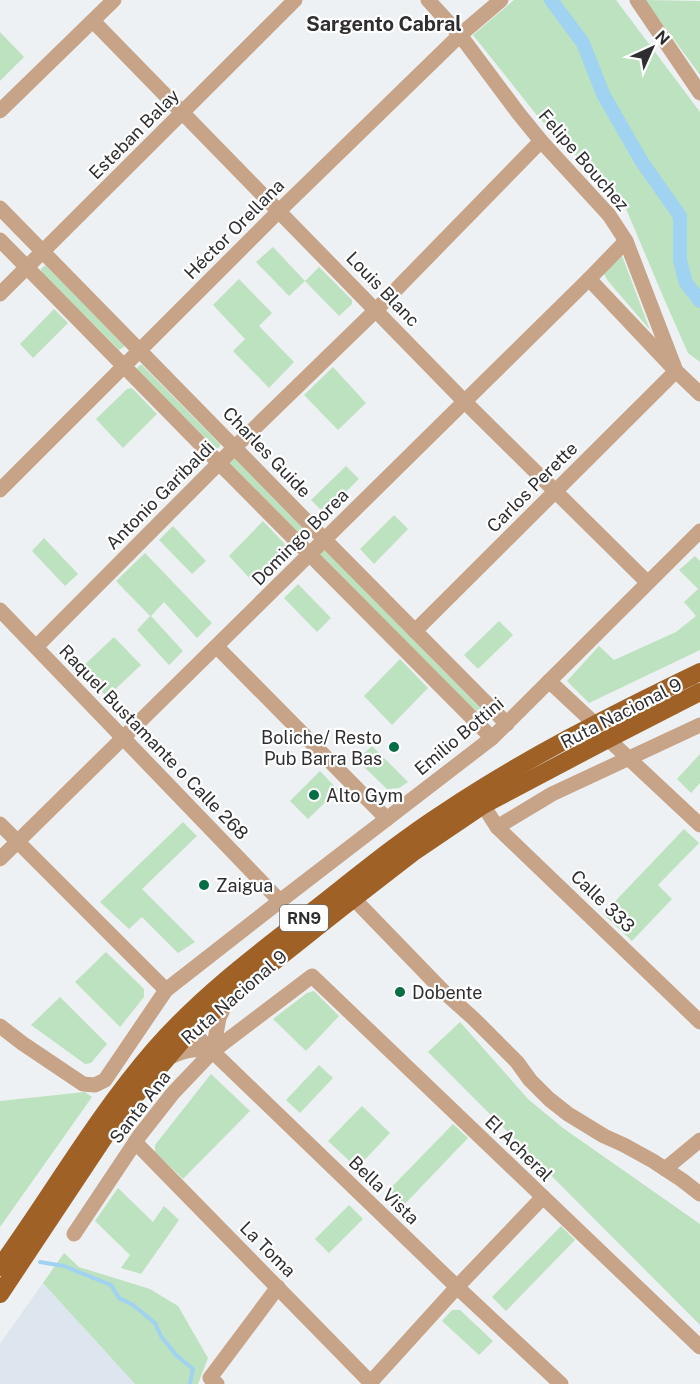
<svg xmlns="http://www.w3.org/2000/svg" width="700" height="1384" font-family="'Public Sans',sans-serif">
  <rect width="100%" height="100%" fill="#eef1f3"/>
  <path fill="#dde5ee" d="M43,1283L135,1384H0V1344Z"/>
  <g fill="#bde2bf">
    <path d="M514,0H616L700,112V362L688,353L665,301L624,204L539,118L473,35Z"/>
    <path d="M645,0L700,1V75Z"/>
    <path d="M0,32L24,57L0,81Z"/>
    <path d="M273,247L305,281L319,267L352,300V304L339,316L305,281L289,296L256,262Z"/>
    <path d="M621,253L650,330L608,281L604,274Z"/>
    <path d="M44,266H46L124,345V347L119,350L41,272V269Z"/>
    <path d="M239,279L272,313L259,326L294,362L269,388L233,351L245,339L213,305Z"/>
    <path d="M54,309L68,323L33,358L20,344Z"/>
    <path d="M140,365H142L220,444V447L216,449L138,371L137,368Z"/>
    <path d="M333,367L366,403L338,430L304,395Z"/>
    <path d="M132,388L157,414L123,448L96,419L127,389Z"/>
    <path d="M233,456L311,535V538L306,540L228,462Z"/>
    <path d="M346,466L359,479L326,511L321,510L311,500Z"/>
    <path d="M394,515L408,529L374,564L360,549Z"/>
    <path d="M263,521L285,544L286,550L253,582L229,556Z"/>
    <path d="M173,526L206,561L192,574L159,540Z"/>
    <path d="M44,538L78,574L65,586L32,551Z"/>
    <path d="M323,549L325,550L487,715L489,717L486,721L483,720L320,554Z"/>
    <path d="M145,553L212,623L197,638L164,602L151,616L183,651L169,665L137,630L150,616L116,581Z"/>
    <path d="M695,556L700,561V650L589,703L567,681L599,646L614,660L676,632L696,616L684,602L698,589L679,570Z"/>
    <path d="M298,584L331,618L317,632L284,598Z"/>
    <path d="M499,621L513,635L478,669L464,655Z"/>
    <path d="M114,637L141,665L107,697L80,669Z"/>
    <path d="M400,659L428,688L392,725L364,696Z"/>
    <path d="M372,746L408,782L399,788L387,789L357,760Z"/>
    <path d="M700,754V783L691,793L677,779Z"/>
    <path d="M320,771L338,790L308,819L290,801Z"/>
    <path d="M183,822L197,836L142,889L195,942L178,953L142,917L129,929L100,902Z"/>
    <path d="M684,829L699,843L658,885L672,899L632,941L603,914Z"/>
    <path d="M106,952L144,989V997L120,1027L75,982Z"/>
    <path d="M314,991L339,1016L306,1051L273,1019L307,993Z"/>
    <path d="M60,997L107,1044L91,1063L85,1064L31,1025Z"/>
    <path d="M460,1022L528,1099L563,1128L700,1224V1325L428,1052Z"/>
    <path d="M319,1065L333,1078L300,1113L286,1100Z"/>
    <path d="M211,1074L250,1111L183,1179L155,1152V1145Z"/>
    <path d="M85,1092L92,1097L0,1227V1101Z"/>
    <path d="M362,1106L390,1133L357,1168L328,1141Z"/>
    <path d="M453,1124L468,1138L400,1209L385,1194Z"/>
    <path d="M118,1188L153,1222L164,1206L179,1220L141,1274L121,1268L130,1255L95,1221Z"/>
    <path d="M349,1205L363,1219L329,1253L315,1239Z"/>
    <path d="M561,1226L575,1240L506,1311L492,1297Z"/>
    <path d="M64,1253L79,1267L150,1289L178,1306L208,1358L198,1384H135L43,1283Z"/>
    <path d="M452,1310H460L493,1341L479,1355L442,1321Z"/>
  </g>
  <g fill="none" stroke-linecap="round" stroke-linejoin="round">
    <path stroke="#a0d2f2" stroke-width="4" d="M40,1262L64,1266L111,1285L119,1298L133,1305L155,1323L161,1336L176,1355L193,1369L190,1384"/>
    <path stroke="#a0d2f2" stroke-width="14" d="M551,0L583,43L603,94L642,162L680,216V260L686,283L700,301"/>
    <g stroke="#c7a387" stroke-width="15">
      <path d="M428,0L460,35L519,114L541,141L609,215L626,241L676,371L700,394"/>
      <path d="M637,0L700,93"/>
      <path d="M93,21L465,402L647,582"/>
      <path d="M0,111L114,0"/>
      <path d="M0,208L324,539L507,724"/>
      <path d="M0,240L219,463L492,738"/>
      <path d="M0,294L295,0"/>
      <path d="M0,490L279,211L460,35L501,0"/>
      <path d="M0,610L280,901"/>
      <path d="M415,631L676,371L589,279"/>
      <path d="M36,647L235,447L376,310L541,141"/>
      <path d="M217,647L387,819"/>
      <path d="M549,681L595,724"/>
      <path d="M608,739L700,825"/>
      <path d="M483,805L497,827L700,1022"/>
      <path d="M0,824L166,990"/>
      <path d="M497,827L552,794L700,725"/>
      <path d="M0,859L589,279L626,241"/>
      <path d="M353,898L445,993L473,1018L517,1062L530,1080L549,1099L568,1114L604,1136L624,1145L653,1161L682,1180L700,1194"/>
      <path d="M184,1024L457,1287L561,1384"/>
      <path d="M0,1026L22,1043L83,1084L95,1085L105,1080L166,990L280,901L492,738L700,531"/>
      <path d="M168,1058C183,1051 196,1047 213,1051L219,1018L227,1001"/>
      <path d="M135,1142L372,1384"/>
      <path d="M665,1169L700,1140"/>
      <path d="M74,1234L140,1135L173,1093L213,1051L312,976L700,1347"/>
      <path d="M217,1384L210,1378L278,1287"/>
      <path d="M369,1384L457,1287L543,1197"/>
    </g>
    <g stroke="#9f6125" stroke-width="18">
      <path d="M0,1267C52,1195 96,1117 155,1049C202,995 261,951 317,908C359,875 400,841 445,812C526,758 613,714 700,672"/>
      <path d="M0,1294L111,1127L135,1096L185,1037L234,993L340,909L415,851L483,805L608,739L700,692"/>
    </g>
  </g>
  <g fill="#046e45" stroke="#fff" stroke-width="2">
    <circle cx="394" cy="747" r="6"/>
    <circle cx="314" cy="795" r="6"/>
    <circle cx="204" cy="885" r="6"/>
    <circle cx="400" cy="992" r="6"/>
  </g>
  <g text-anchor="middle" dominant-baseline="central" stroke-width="4.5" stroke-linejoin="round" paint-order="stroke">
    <rect fill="#fff" stroke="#6d6d6e" stroke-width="1.5" x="280" y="905" width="48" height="26" rx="4.5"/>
    <g font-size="16" font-weight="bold" fill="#2e2e30">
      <text x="304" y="918">RN9</text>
    </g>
    <g font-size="18" fill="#2e2e30" stroke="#fff">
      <text transform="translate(134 134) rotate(-45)">Esteban Balay</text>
      <text transform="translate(584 160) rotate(49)">Felipe Bouchez</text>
      <text transform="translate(234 229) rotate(-45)">Héctor Orellana</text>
      <text transform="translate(383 289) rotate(46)">Louis Blanc</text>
      <text transform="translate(267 452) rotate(46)">Charles Guide</text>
      <text transform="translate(532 487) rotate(-45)">Carlos Perette</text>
      <text transform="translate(160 495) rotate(-45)">Antonio Garibaldi</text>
      <text transform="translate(300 537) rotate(-45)">Domingo Borea</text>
      <text transform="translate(621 713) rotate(-27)">Ruta Nacional 9</text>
      <text transform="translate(459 736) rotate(-40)">Emilio Bottini</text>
      <text transform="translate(154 742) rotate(46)">Raquel Bustamante o Calle 268</text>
      <text transform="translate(603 901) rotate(44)">Calle 333</text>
      <text transform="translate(234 997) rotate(-41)">Ruta Nacional 9</text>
      <text transform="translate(140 1107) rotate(-52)">Santa Ana</text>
      <text transform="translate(519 1148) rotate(44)">El Acheral</text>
      <text transform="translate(384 1190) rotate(44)">Bella Vista</text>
      <text transform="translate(268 1249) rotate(45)">La Toma</text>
    </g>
    <g font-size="18" fill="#2e2e30" stroke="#fff" text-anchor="start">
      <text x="382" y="737" text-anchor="end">Boliche/ Resto<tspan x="382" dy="21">Pub Barra Bas</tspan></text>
      <text x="326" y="795">Alto Gym</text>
      <text x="216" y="885">Zaigua</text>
      <text x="412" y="992">Dobente</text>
    </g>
    <g font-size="20" font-weight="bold" fill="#2e2e30" stroke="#fff">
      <text x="384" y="24">Sargento Cabral</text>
    </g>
  </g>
  <g transform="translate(652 48) rotate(45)" stroke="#ffffff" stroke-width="4.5" paint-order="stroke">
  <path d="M0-4.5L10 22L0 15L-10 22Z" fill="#2e2e30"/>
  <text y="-9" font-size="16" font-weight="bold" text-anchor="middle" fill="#2e2e30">N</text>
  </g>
</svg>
